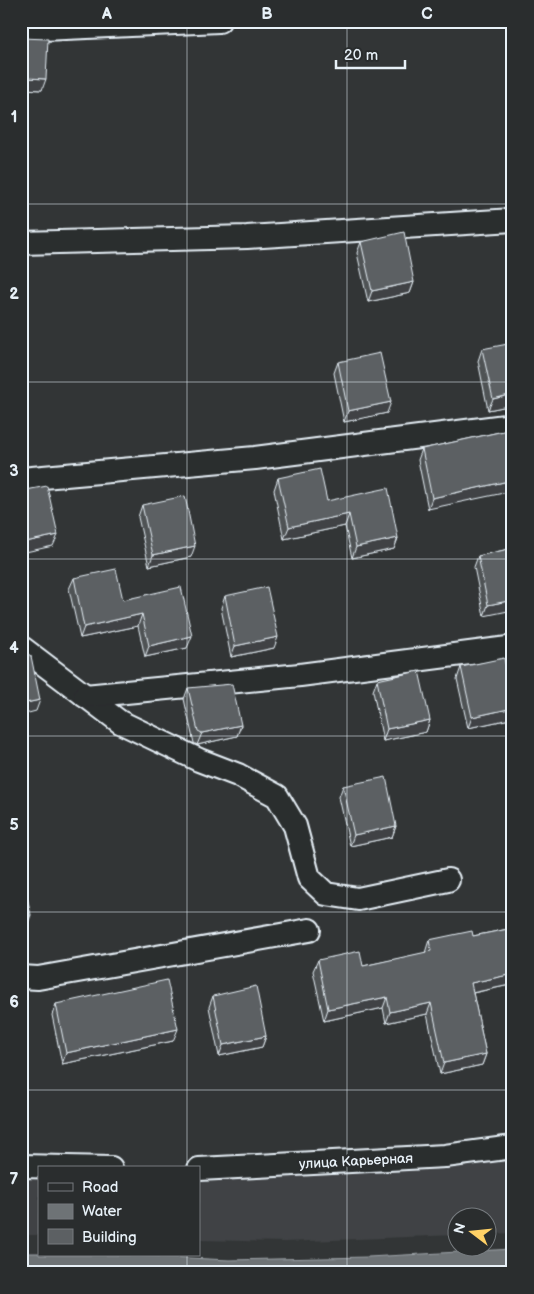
<svg xmlns="http://www.w3.org/2000/svg" width="534" height="1294" font-family="'Balsamiq Sans',sans-serif">
  <rect width="100%" height="100%" fill="#323536"/>
  <filter id="ink" filterUnits="userSpaceOnUse"><feTurbulence type="fractalNoise" baseFrequency=".02" numOctaves="2"/><feDisplacementMap in="SourceGraphic" scale="10" xChannelSelector="R" yChannelSelector="G"/><feConvolveMatrix kernelMatrix="1 2 1 2 8 2 1 2 1" color-interpolation-filters="sRGB"/></filter>
  <g filter="url(#ink)">
    <g fill="#3f4244">
      <path d="M513,1153V1233L487,1234L486,1216H456V1235L285,1242L199,1240V1172Z"/>
      <rect x="21" y="1173" width="18" height="62"/>
    </g>
    <path fill="#6e7376" stroke="#9fa5aa" d="M513,1249V1273H21V1253H39V1255H129L229,1260L368,1257Z"/>
    <g fill="none" stroke-linecap="round" stroke-linejoin="round">
      <g stroke="#e8f1f8" stroke-width="26">
        <g id="minor">
          <path d="M21,30L219,21"/>
          <path d="M21,243L247,237L513,220"/>
          <path d="M21,479L255,458L513,425"/>
          <path d="M21,647L120,722L199,760L238,775L277,796L295,826L309,878L326,894L358,899L448,880"/>
          <path d="M85,696L300,675L508,648"/>
          <path d="M21,977L38,978L309,930"/>
          <path d="M21,1166L111,1168"/>
          <path d="M199,1169L445,1156L513,1147"/>
        </g>
      </g>
      <use href="#minor" stroke="#2a2d2e" stroke-width="22"/>
    </g>
    <g fill="#4f5355" stroke="#e8f1f8">
      <path d="M21,38L42,90L23,89L24,81H21Z"/>
      <path d="M361,242L414,282L410,293L368,302L357,253Z"/>
      <path d="M482,349L513,405L488,410L478,361Z"/>
      <path d="M338,362L387,413L344,422L334,373Z"/>
      <path d="M513,429L428,509L418,460L422,449Z"/>
      <path d="M278,478L327,501L398,538L394,549L352,558L345,526L284,539L274,490Z"/>
      <path d="M142,505L191,557L149,566L138,517Z"/>
      <path d="M513,548L484,616L474,567L478,556Z"/>
      <path d="M74,578L123,600L187,648L145,657L138,626L80,638L69,589Z"/>
      <path d="M225,596L274,648L231,657L221,608Z"/>
      <path d="M461,667L510,719L468,728L457,679Z"/>
      <path d="M377,680L430,720L426,732L383,741L373,691Z"/>
      <path d="M188,688L241,725L237,736L197,745L194,743L184,699Z"/>
      <path d="M343,786L396,826L392,837L350,846L339,797Z"/>
      <path d="M513,928V990H511L510,985L473,993L486,1054L482,1065L440,1074L427,1014L386,1023L383,1008L324,1021L313,971L318,960L363,966L425,953L429,940L473,936Z"/>
      <path d="M213,996L266,1036L262,1047L219,1056L209,1007Z"/>
      <path d="M56,1004L173,1041L62,1064L52,1015Z"/>
    </g>
    <g fill="#404345" stroke="#e8f1f8">
      <path d="M21,70H28L24,81H21Z"/>
      <path d="M28,78L46,79L42,90L23,89Z"/>
      <path d="M414,282L410,293L368,302L372,291Z"/>
      <path d="M513,394V405L488,410L493,399Z"/>
      <path d="M391,402L387,413L344,422L348,411Z"/>
      <path d="M513,480V491L428,509L432,498Z"/>
      <path d="M349,514L345,526L284,539L289,527Z"/>
      <path d="M58,535L53,546L21,553V543Z"/>
      <path d="M398,538L394,549L352,558L356,547Z"/>
      <path d="M195,546L191,557L149,566L153,555Z"/>
      <path d="M513,600V610L484,616L488,605Z"/>
      <path d="M142,614L138,626L80,638L84,627Z"/>
      <path d="M192,636L187,648L145,657L149,646Z"/>
      <path d="M278,637L274,648L231,657L235,646Z"/>
      <path d="M40,700L36,711L21,715V704Z"/>
      <path d="M513,708V711L510,719L468,728L472,717Z"/>
      <path d="M430,720L426,732L383,741L387,729Z"/>
      <path d="M241,725L237,736L197,745L202,733Z"/>
      <path d="M396,826L392,837L350,846L354,835Z"/>
      <path d="M31,915L27,926L21,927V917Z"/>
      <path d="M513,974V977L510,985L467,994L471,983Z"/>
      <path d="M387,997L383,1008L324,1021L328,1009Z"/>
      <path d="M431,1003L427,1014L386,1023L390,1012Z"/>
      <path d="M178,1029L173,1041L62,1064L66,1053Z"/>
      <path d="M266,1036L262,1047L219,1056L223,1045Z"/>
      <path d="M486,1054L482,1065L440,1074L444,1063Z"/>
    </g>
    <g fill="#5c6063" stroke="#e8f1f8">
      <path d="M21,38L48,39L46,79L28,78V70H21Z"/>
      <path d="M404,232L414,282L372,291L361,242Z"/>
      <path d="M513,343V394L493,399L482,349Z"/>
      <path d="M380,353L391,402L348,411L338,362Z"/>
      <path d="M513,429V480L432,498L422,449Z"/>
      <path d="M320,469L327,501L388,488L398,538L356,547L349,514L289,527L278,478Z"/>
      <path d="M47,486L58,535L21,543V491Z"/>
      <path d="M185,496L195,546L153,555L142,505Z"/>
      <path d="M513,548V600L488,605L478,556Z"/>
      <path d="M116,569L123,600L181,587L192,636L149,646L142,614L84,627L74,578Z"/>
      <path d="M267,587L278,637L235,646L225,596Z"/>
      <path d="M25,652L31,656L40,700L21,704V653Z"/>
      <path d="M504,658L513,701V708L472,717L461,667Z"/>
      <path d="M419,671L430,720L387,729L377,680Z"/>
      <path d="M232,684L241,725L202,733L198,731L188,688Z"/>
      <path d="M386,777L396,826L354,835L343,786Z"/>
      <path d="M21,868L31,915L21,917Z"/>
      <path d="M513,928V974L471,983L486,1054L444,1063L431,1003L390,1012L387,997L328,1009L318,960L360,951L363,966L431,951L429,940L472,931L473,936Z"/>
      <path d="M167,980L178,1029L66,1053L56,1004Z"/>
      <path d="M256,986L266,1036L223,1045L213,996Z"/>
    </g>
  </g>
  <path fill="none" stroke="#e8f1f8" stroke-width="1" stroke-opacity="0.55" d="M187,21V1168M347,21V1273M21,204H513M21,382H513M21,559H513M21,736H513M21,912H513M21,1090H513M187,1255V1273"/>
  <g text-anchor="middle" dominant-baseline="central" stroke-width="4.5" stroke-linejoin="round" paint-order="stroke">
    <g font-size="14" fill="#e8f1f8" stroke="#2a2d2e">
      <text transform="translate(356 1161) rotate(-3)">улица Карьерная</text>
    </g>
  </g>
  <rect width="534" height="1294" fill="none" stroke="#2a2d2e" stroke-width="55"/>
  <rect x="38" y="1166" width="162" height="90" fill="#2a2d2e" stroke="#767b7f"/>
  <rect x="48" y="1183" width="25" height="8" fill="#2a2d2e" stroke="#767b7f"/>
  <text x="82" y="1192" font-size="15" fill="#e8f1f8">Road</text>
  <rect x="48" y="1204" width="25" height="15" fill="#6e7376" stroke="#767b7f"/>
  <text x="82" y="1216" font-size="15" fill="#e8f1f8">Water</text>
  <rect x="48" y="1229" width="25" height="15" fill="#5c6063" stroke="#767b7f"/>
  <text x="82" y="1242" font-size="15" fill="#e8f1f8">Building</text>
  <g transform="translate(472 1232) rotate(286)"><circle r="24" fill="#2a2d2e" stroke="#767b7f"/>
  <path d="M0-4L9 19L0 12L-9 19Z" fill="#ffd166"/>
  <text y="-8" font-size="14" font-weight="bold" text-anchor="middle" fill="#e8f1f8">N</text>
  </g>
  <path d="M336 60v8h69v-8" fill="none" stroke="#e8f1f8" stroke-width="2.5"/>
  <text x="344" y="60" font-size="15" fill="#e8f1f8" stroke="#2a2d2e" stroke-width="4" paint-order="stroke">20 m</text>
  <rect x="28" y="28" width="478" height="1238" fill="none" stroke="#e8f1f8" stroke-width="2"/>
  <g font-size="16" text-anchor="middle" font-weight="bold" fill="#e8f1f8">
    <text x="107" y="19">A</text>
    <text x="267" y="19">B</text>
    <text x="427" y="19">C</text>
    <text x="14" y="122">1</text>
    <text x="14" y="299">2</text>
    <text x="14" y="476">3</text>
    <text x="14" y="653">4</text>
    <text x="14" y="830">5</text>
    <text x="14" y="1007">6</text>
    <text x="14" y="1184">7</text>
  </g>
</svg>
